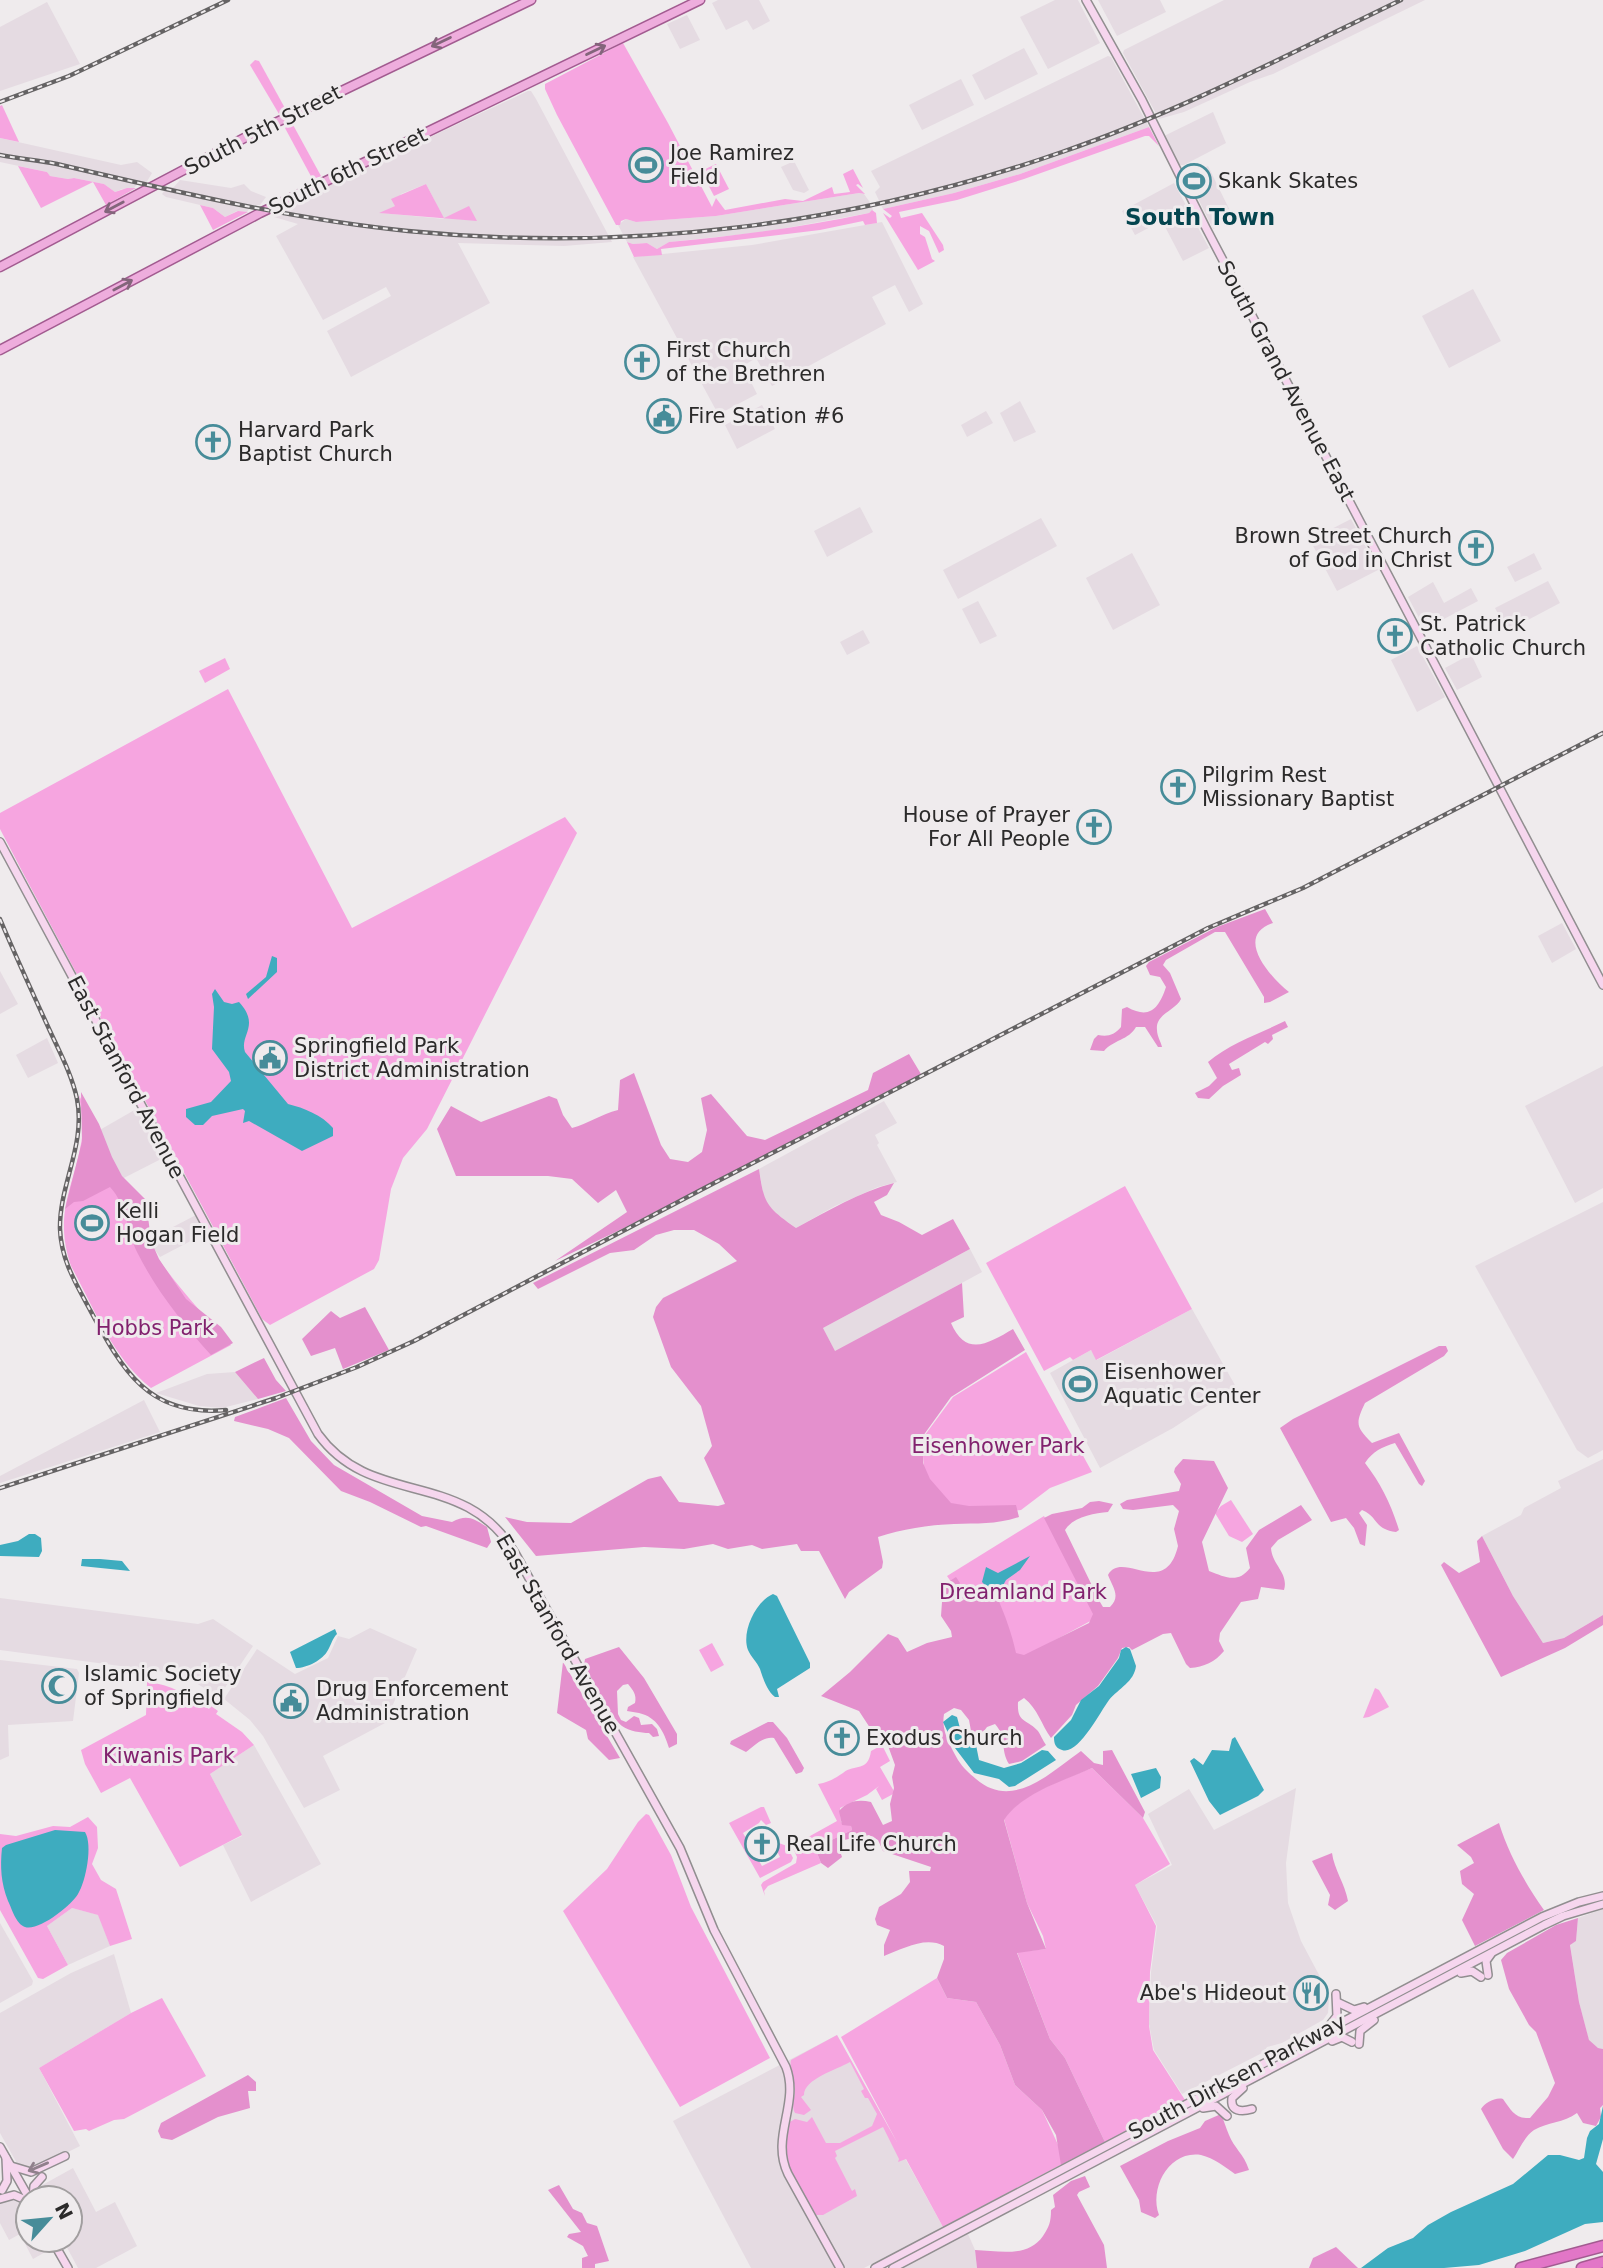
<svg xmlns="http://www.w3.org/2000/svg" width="1603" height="2268" font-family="'DejaVu Sans',sans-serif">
  <rect width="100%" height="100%" fill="#efebed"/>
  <g fill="#e5dbe2" fill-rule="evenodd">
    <path d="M718,0H759L770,21L753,30L747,20L726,30L712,3Z"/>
    <path d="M1055,0H1078L1100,43L1048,69L1020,17Z"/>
    <path d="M1098,0H1160L1166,12L1117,36Z"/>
    <path d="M1224,0H1425L1273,74L1250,82L1184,112L1159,119L1123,53L1124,50Z"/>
    <path d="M47,2L80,64L0,91V27Z"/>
    <path d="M687,15L700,40L680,49L667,24Z"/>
    <path d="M1024,48L1038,74L985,100L972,75Z"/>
    <path d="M1108,56L1111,57L1149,127L1020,174L954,193L883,209L875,192L880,187L871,171Z"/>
    <path d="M961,79L974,105L922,130L909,105Z"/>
    <path d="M528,91H531L536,99L612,242L564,246L458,243L490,303L351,377L327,331L391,296L386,287L323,320L276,236L298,224L274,217L281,209L288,210L294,203L292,202ZM426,184L444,219L381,213L395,206L401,194Z"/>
    <path d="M1213,112L1226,143L1184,165H1178L1164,136Z"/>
    <path d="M0,138L121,165L137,162L152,173L146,183L139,182L134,188L122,189L115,192L104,184L74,178L68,179L50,176L47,172L0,162Z"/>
    <path d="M794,161L809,190L804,193L793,190L781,167Z"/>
    <path d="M1208,166L1234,219L1213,229L1187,176Z"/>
    <path d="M180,180L231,188L244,184L251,191L266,197L260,205H252L247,212L237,211L225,217L213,208L166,197L162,194L167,187H174Z"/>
    <path d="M1174,183L1209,248L1183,261L1162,221L1135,235L1122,211Z"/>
    <path d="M859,193L864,194L869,201L873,210L869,213L764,232L669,242L657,249L647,243L633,244L627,242L618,225L626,219L636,222L716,216Z"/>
    <path d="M882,222L923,304L909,312L895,285L872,297L886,324L772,386L756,358L743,366L757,394L721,413L717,412L633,257L752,245Z"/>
    <path d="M1473,289L1501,341L1449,368L1422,316Z"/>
    <path d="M1020,401L1036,432L1014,442L1000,413Z"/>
    <path d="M762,405L775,429L737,449L725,425Z"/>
    <path d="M986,411L993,423L967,437L961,425Z"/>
    <path d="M860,507L873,532L827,557L814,531Z"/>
    <path d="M1041,518L1057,546L958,599L943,570Z"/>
    <path d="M1351,519L1378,570L1337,591L1310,540Z"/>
    <path d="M1132,553L1160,605L1113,630L1086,578Z"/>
    <path d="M1534,553L1542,569L1515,582L1507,567Z"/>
    <path d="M1548,581L1560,603L1507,631L1495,608Z"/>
    <path d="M1433,582L1444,603L1471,588L1478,601L1425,629L1408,597Z"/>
    <path d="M978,601L997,636L980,644L962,609Z"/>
    <path d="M863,630L870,643L847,655L840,642Z"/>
    <path d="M1417,646L1445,697L1417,712L1391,660Z"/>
    <path d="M1471,654L1482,677L1457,690L1445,668Z"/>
    <path d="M1562,923L1576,949L1552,963L1538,936Z"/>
    <path d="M0,971L18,1004L0,1014Z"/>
    <path d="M47,1038L58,1063L28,1078L16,1055Z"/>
    <path d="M1603,1066V1188L1575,1203L1525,1106Z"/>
    <path d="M884,1101L897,1123L875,1135L879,1143L877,1145L897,1182L878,1187L835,1206L796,1228L774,1212L764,1199L759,1169Z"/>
    <path d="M138,1108L165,1157L116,1182L91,1135Z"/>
    <path d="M1603,1202V1450L1588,1458L1577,1450L1475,1266Z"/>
    <path d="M196,1215L206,1233L160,1257L148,1240Z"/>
    <path d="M970,1249L982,1272L835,1352L823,1328Z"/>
    <path d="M1192,1309L1236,1387L1173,1428L1100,1468L1050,1373L1091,1350L1097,1360Z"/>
    <path d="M235,1372L258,1399L222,1408L199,1406L156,1393L207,1374Z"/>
    <path d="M144,1400L160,1432L0,1483V1476Z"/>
    <path d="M1603,1459V1615L1564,1638L1543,1643L1513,1596L1482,1536L1521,1515L1524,1508L1561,1488L1558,1481Z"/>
    <path d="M0,1598L198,1624L213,1619L253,1646L220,1695L217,1696L188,1678L173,1673L0,1650Z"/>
    <path d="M370,1628L417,1649L385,1723L323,1756L340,1790L304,1808L263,1736L250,1720L224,1699L257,1649L295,1674L328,1658L338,1636L349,1639Z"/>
    <path d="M0,1660L77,1669L79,1673L73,1721L8,1725L9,1756L0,1760Z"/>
    <path d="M254,1745L321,1864L251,1902L223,1845L242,1836L210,1774Z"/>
    <path d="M1296,1788L1286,1863L1288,1903L1301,1941L1326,1988L1329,1999L1328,2013L1323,2020L1282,2043L1267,2047L1264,2052L1182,2094L1154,2050L1149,2024L1151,1972L1157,1926L1135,1885L1172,1865L1148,1814L1189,1789L1214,1830Z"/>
    <path d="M72,1908L99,1915L110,1946L68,1965L47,1926Z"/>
    <path d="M1603,1909V2049L1598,2048L1589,2041L1579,2002L1570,1944L1576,1941L1578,1918Z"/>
    <path d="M0,1923L33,1981L32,1985L0,2003Z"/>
    <path d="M114,1954L131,2013L39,2068L80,2146L32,2170L18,2165L0,2133V2013L71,1973Z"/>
    <path d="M837,2035L943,2227L864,2268H751L673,2121Z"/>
    <path d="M73,2168L96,2212L115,2202L137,2246L96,2268H78L63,2240H70V2198H40L38,2194L37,2188Z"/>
    <path d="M12,2199L20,2202L28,2215V2240H41L47,2251L33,2259L20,2234L9,2240L0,2223V2203Z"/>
    <path d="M968,2234L975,2250L977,2268H903Z"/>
  </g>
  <g fill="#f6a5e0">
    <path d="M623,43L668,123L712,207L716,198L725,210L785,199L803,201L832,187L834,194L850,192L843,174L853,169L863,188L858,184L856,185L865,194L859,193L716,216L636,222L626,219L621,221L620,225H616L557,115L545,89V84Z"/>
    <path d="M255,60L259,61L286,110L279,114L250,65Z"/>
    <path d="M2,105L19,142L0,138V106Z"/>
    <path d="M292,123L321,176L313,180L285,128Z"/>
    <path d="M1149,127L1159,146L1149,136H1145L1024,179L957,200L899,212L901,218L922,213L943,245L944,250L939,253L929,231L920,226V234L925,237L932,259L935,261L918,270L883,213L890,218L892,216L883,209L954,193L1020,174Z"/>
    <path d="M716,164L729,189L714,196L701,171Z"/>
    <path d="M18,166L47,172L50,176L68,179L74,178L104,184L115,192L127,188H136L106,205L93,182L41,208Z"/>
    <path d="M426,184L444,218L469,206L477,221L379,213L395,206L391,199Z"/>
    <path d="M200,205L213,208L225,217L238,211L248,212L213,230Z"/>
    <path d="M872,210L876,213L877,223L865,225L863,221L820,230L661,249L662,255L634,257L627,242L633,244L647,243L657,249L669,242C737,236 803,227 869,213Z"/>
    <path d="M225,658L230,669L205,683L199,671Z"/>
    <path d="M228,689L352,928L565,817L577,833L427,1129L403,1158L391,1189L379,1260L374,1269L270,1325L262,1319C176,1155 86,994 0,829V813Z"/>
    <path d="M79,1095C100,1135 114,1178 134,1218C156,1264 197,1308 231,1345L151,1388C112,1357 94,1308 71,1266C53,1213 74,1188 82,1138C84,1124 81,1110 79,1095Z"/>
    <path d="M1125,1186L1192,1309L1096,1360L1091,1350L1073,1360L1070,1357L1044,1371L986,1263Z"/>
    <path d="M1026,1352L1092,1472L1050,1488L1021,1510L951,1516L924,1472L922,1439L953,1397Z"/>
    <path d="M1231,1500L1253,1534L1242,1542L1229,1536L1215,1513L1221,1506Z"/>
    <path d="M1044,1516L1096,1618L1009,1665L947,1576Z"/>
    <path d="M712,1643L724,1665L711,1672L699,1650Z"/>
    <path d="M147,1682C171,1684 189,1696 209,1709L211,1706L218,1711L216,1714L242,1732L254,1745L210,1774L242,1835L180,1867L130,1778L101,1793L85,1764L81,1750L146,1715Z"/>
    <path d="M1375,1688L1379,1690L1389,1707L1369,1717L1363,1718Z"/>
    <path d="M882,1745L890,1761L880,1767L895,1793L882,1800L876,1789L879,1786L867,1795L840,1808L841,1822L851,1826L852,1830L815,1848L821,1863L768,1886L764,1891L765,1896L761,1885L763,1882L796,1863L797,1857L792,1846L837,1821L818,1784C829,1782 834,1779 843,1773C855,1763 868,1773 871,1751Z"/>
    <path d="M1092,1768L1143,1818L1170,1864L1135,1885L1156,1926L1150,1972L1149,2026L1153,2050L1185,2100L1105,2142L1065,2058L1050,2039L1017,1952L1046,1949L1043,1936L1027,1903L1004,1819C1022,1793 1063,1780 1092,1768Z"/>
    <path d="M761,1807H764L771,1823L766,1825L761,1820L759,1823L743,1833L762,1866L780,1857L774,1845L776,1842L787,1846L793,1858L791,1862L760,1878L729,1823Z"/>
    <path d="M646,1814L649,1815L671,1855L691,1907L770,2058L680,2107L563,1911L607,1869L638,1822Z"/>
    <path d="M88,1817L97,1827L98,1848L92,1864L101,1880L116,1889L132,1939L110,1946L98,1915L72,1908L47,1926L68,1965L43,1979L38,1978L0,1910V1834L16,1836L53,1826L70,1827Z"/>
    <path d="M937,1978L947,1998L976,2002L1000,2045L1015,2085L1042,2110L1066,2162L943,2227L906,2159L898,2162L899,2159L883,2127L835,2151L837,2156L835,2158L852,2191L855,2189L857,2196L823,2215H816L787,2164L784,2145L788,2123L795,2119L807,2122L812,2117L826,2143H840L872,2126L877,2114L868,2098H865L861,2091L864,2089L850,2062C836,2070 804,2079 804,2095L801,2097L811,2110L804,2115L795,2113C791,2106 795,2099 795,2089C794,2079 789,2068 791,2060L837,2035L898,2144L841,2037Z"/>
    <path d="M162,1998L206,2076L124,2119L114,2120L89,2131L86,2129L74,2131L39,2068L131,2013Z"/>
  </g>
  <g fill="#e490cd">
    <path d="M1265,909L1273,923C1234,936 1269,976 1289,992L1270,1002L1264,1003V997L1225,932H1215L1166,960L1163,965L1170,973L1181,999C1175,1011 1155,1014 1157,1030C1157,1036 1161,1042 1162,1047H1158L1145,1027H1136C1129,1040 1113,1040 1104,1051L1090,1050L1094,1039L1098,1035C1108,1037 1114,1035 1121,1027L1122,1009L1127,1007C1150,1020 1159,1008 1166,987L1160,977L1150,975L1146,966L1149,962L1217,927Z"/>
    <path d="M1285,1021L1288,1027L1272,1035L1273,1039L1268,1044L1265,1042L1229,1064L1232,1070L1239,1068L1241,1075L1223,1086L1209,1099L1198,1098L1195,1093L1209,1086L1217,1078L1208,1062C1230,1043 1259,1034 1285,1021Z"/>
    <path d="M909,1054L921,1074L622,1229L555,1261L627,1212L616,1190L598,1203L572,1179L548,1176H456L437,1129L451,1106L481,1122L549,1096L557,1099L563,1115L572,1128C588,1124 601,1114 618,1110L620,1080L634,1073L661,1145L670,1159L688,1162L702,1152L707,1130L701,1098L711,1094L747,1136L765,1140L868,1090L873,1073Z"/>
    <path d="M81,1092L99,1124L112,1157L122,1176L146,1200L151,1241L159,1259L186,1299L221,1327L233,1343L211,1355C183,1324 156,1290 137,1252C127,1231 127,1205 110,1187L83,1201L74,1202L65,1209L82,1142Z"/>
    <path d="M759,1169C764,1204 766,1207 796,1228C828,1211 859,1192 894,1183L887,1195L874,1202L881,1215L899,1222L922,1235L953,1219L970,1249L823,1328L835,1351L962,1283L964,1317L951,1323C966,1358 989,1343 1013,1329L1025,1350L951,1397L923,1436V1463L930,1479L951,1503L969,1506L1016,1505L1019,1517C995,1525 978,1523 954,1524C928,1525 902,1529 878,1537L883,1562L882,1568L849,1592L845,1599L819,1551H801L797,1544L762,1549L752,1545L728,1549L713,1544L684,1549L644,1547L536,1556L505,1517L527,1522L571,1523L648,1479L661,1476L679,1502L718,1506L725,1504L704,1458L712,1446L701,1406L671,1367L653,1317L656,1307L663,1298L737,1261L719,1244L694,1230H674L656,1235L634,1250L610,1253L538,1289L533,1283Z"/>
    <path d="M365,1307L389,1350L343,1369L335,1348L311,1356L302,1339L331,1311L340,1318Z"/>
    <path d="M1439,1346H1446L1448,1351L1444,1356L1365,1403C1355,1424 1356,1427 1372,1443L1399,1433L1425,1481L1422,1486L1419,1484L1395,1443C1382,1447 1373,1451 1365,1463C1381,1484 1391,1504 1399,1530L1396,1532C1373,1529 1379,1517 1362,1510L1359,1513L1367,1525L1365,1546L1360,1544L1354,1528L1346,1518L1331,1522L1280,1428L1293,1419Z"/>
    <path d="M264,1358L276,1380L286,1391L258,1399L235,1372Z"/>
    <path d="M286,1398L311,1441L334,1465L422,1516L452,1522C467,1514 473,1518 487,1527L491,1542L487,1548L426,1526L421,1527L370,1502L341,1491L289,1438L268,1429L234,1421L235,1417Z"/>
    <path d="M1183,1459L1214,1461L1228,1488L1202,1542L1209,1571C1225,1577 1238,1584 1250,1568L1246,1548L1259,1530L1301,1505L1312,1520L1278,1540L1271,1548C1272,1565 1289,1573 1284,1590L1261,1587L1258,1599L1241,1602L1220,1633L1219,1641L1224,1651C1215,1662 1204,1667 1190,1668L1186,1664L1171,1633L1163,1634L1132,1650L1129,1647L1122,1648L1118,1658L1098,1686L1076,1705L1072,1715L1051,1738C1041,1724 1038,1709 1024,1698L1018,1702C1017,1723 1025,1718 1037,1730C1040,1733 1043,1741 1046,1745L1022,1761L1009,1764C1000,1750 1007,1737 995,1724L987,1727L981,1735L971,1731L969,1720L961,1710L954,1708L944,1714C941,1731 950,1745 958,1760C963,1768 969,1773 976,1779C1013,1811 1051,1772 1081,1751L1094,1763L1103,1765V1751L1112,1750L1145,1812L1143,1818L1092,1768C1063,1781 1022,1793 1004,1820L1027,1903L1046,1949L1017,1953L1050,2039L1065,2058L1105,2142L1061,2165L1056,2135L1042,2110L1015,2085L1000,2045L976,2002L947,1998L937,1978L944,1959V1946C925,1936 903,1949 884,1956V1945L890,1930L877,1925L875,1919L879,1907L901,1894L910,1882L909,1871H930L931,1867L883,1851L878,1840L869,1835L844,1840L838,1845L842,1857L828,1868L821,1863L815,1848L852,1830L851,1826L842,1825L839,1811C848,1801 858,1799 871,1802L883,1825L892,1821L890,1804L894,1788L892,1777L895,1765L887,1743L874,1734L859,1711L821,1696L850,1672L888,1634L898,1638L907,1652L927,1643L952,1637L951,1631L941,1616L942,1602L947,1600L944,1591L945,1584L956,1577L960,1583L954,1590L956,1596L961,1601L984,1592L997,1597C1005,1615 1012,1634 1016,1653L1024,1655L1089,1623L1093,1614L1044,1518L1052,1514L1082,1508L1090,1502L1099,1501L1113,1504L1108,1512C1094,1513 1073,1517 1065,1530L1100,1602L1103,1607H1110C1121,1596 1113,1588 1108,1575C1122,1549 1165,1600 1178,1546L1174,1529L1179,1511L1173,1505L1133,1510L1123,1509L1120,1504L1127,1500L1179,1491L1181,1484L1174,1472L1175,1468Z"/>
    <path d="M1482,1536L1513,1596L1543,1643L1564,1638L1603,1615V1625L1565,1648L1501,1677L1441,1565L1444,1562L1459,1573L1480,1562L1477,1541Z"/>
    <path d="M619,1647L644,1678L677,1734V1744L669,1748C664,1732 657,1717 639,1713C635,1712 631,1712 627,1711L628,1707L635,1703C637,1695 633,1690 628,1684L623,1685L617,1691L618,1714L621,1720L626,1722L634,1716L639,1718L641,1725L652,1724L657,1729L659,1736L653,1737L649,1733C641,1733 629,1731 622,1726C612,1719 591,1677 584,1665L585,1659Z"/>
    <path d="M563,1662L620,1758L609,1760L588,1739L586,1730L557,1713Z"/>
    <path d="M768,1722H773L787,1738L804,1768L802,1772L796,1774L774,1738C763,1736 754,1746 746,1752L730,1744L731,1741Z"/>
    <path d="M1499,1823C1509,1855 1525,1883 1544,1910L1475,1946L1462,1920L1474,1894L1462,1884L1460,1871L1474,1863L1471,1857L1457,1845Z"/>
    <path d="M1332,1853C1334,1869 1345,1884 1348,1901L1335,1910L1328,1905L1330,1895L1312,1861Z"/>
    <path d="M1578,1918L1576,1941L1570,1945L1579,2002L1589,2040L1598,2048L1603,2049V2105L1600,2108L1601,2117L1596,2126L1583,2123L1577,2113C1564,2123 1547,2122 1534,2130C1524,2137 1519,2150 1513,2159L1503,2149L1481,2109C1485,2103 1495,2097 1503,2099C1511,2110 1515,2119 1530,2118L1548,2097L1555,2083L1536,2032L1529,2025L1509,1989L1501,1960L1507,1953L1556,1925Z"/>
    <path d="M248,2075L256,2082V2091H248L250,2108L218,2117L172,2140L161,2138L158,2131L161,2123Z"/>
    <path d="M1221,2114C1224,2121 1226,2128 1229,2135C1234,2148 1244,2154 1249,2170L1235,2174C1225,2167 1214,2158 1201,2155C1169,2150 1149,2188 1159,2215L1155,2218L1141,2212L1139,2200L1120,2166L1168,2141L1200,2128L1205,2121Z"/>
    <path d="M1085,2176L1090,2187L1079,2192L1077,2195L1104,2245L1107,2268H977L975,2250C999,2251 1028,2258 1043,2236C1049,2227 1051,2222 1051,2210L1055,2207L1053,2195L1071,2181Z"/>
    <path d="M559,2185L573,2209L582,2213L587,2223L597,2226L609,2261L595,2264V2268H582V2258L588,2256L583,2246L567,2237L569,2234L581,2232L548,2190Z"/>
    <path d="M1336,2247L1358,2268H1309L1313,2258Z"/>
  </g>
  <g fill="#3eacbf">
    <path d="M272,956L277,958V972L248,999L246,994L266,977Z"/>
    <path d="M215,989L224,1002L232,1004L239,1002C261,1026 239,1035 245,1052L288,1104C304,1108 322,1115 333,1128V1136L302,1151L249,1121L243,1123L245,1111L243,1109L212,1116L203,1125H195L186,1117V1109L211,1102L231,1081L229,1072L212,1049L214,1007L212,994Z"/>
    <path d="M29,1534H35L41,1538L42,1551L39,1557L0,1556V1545L18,1541Z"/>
    <path d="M1030,1556L1020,1570L1006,1580L1000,1591L985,1585L982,1582L986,1567L998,1573Z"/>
    <path d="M100,1559L122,1561L130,1571L81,1566L82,1559Z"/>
    <path d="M773,1594L777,1596L810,1663V1668L777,1689L779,1697H775C767,1691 763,1678 760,1669C757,1662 751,1657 748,1650C741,1632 756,1601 773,1594Z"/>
    <path d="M335,1629L337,1634C332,1639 332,1643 328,1650C323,1660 307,1668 296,1668L290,1652Z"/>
    <path d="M1126,1647L1130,1649L1136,1666C1134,1682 1119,1688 1109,1700C1100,1712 1078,1756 1062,1750C1055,1748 1054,1743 1054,1737L1071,1720L1081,1700L1099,1686L1119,1658L1121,1650Z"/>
    <path d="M952,1715L957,1717L964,1743L976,1745L979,1760L1004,1768L1021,1763L1042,1750L1048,1751L1056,1760L1015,1786L1009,1787L999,1779L974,1773L955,1748L943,1722Z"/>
    <path d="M1235,1737L1264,1790L1258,1796L1220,1815L1209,1801L1190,1761L1194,1758L1203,1765L1212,1750L1229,1751L1232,1739Z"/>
    <path d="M1156,1768L1161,1777L1160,1788L1141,1798L1131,1774Z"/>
    <path d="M55,1830L85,1832C93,1845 86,1881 78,1894C72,1905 38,1932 25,1927C16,1924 12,1909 8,1901C1,1883 0,1867 2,1848L6,1845Z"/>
    <path d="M1603,2106V2139L1596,2164L1603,2172V2222L1585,2224L1525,2251L1479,2265L1444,2268H1361L1388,2248L1413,2238L1428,2225L1451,2212L1513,2184L1548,2155H1560L1579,2160L1584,2158L1587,2138L1590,2131L1599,2124Z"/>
  </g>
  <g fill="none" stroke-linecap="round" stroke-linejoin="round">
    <g stroke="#918e90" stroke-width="10">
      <g id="secondary">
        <path d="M1086,0L1142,100L1206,228L1603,985"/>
        <path d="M0,842L318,1434C372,1509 464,1467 515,1553L680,1848L714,1930L786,2067C800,2104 770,2137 788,2174L840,2268"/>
        <path d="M1461,1973L1472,1971L1481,1977"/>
        <path d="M1488,1975L1486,1961L1491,1954"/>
        <path d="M1339,2003L1354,2010L1364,2007"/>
        <path d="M1329,2026L1337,2016L1336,1994"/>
        <path d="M1332,2041L1342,2037L1352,2042"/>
        <path d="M1359,2044L1360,2031L1374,2020"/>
        <path d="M1243,2088L1232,2098C1230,2112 1242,2112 1252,2109"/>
        <path d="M1203,2108L1216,2106L1227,2116"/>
        <path d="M0,2147L29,2198"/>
        <path d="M11,2166L31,2172L65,2156"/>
        <path d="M2,2190L7,2181L6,2158"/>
        <path d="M33,2198L34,2186L42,2177"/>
        <path d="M0,2199L14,2195L28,2201"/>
        <path d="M52,2240L68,2268"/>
        <path d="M875,2268L1542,1917L1579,1902L1603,1896"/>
        <path d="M893,2268L1544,1925L1563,1916L1603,1904"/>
      </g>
    </g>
    <g stroke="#a25b90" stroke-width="11">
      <g id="primary">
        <path d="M0,267L248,136L531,0"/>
        <path d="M0,350L260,213L700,0"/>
      </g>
    </g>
    <g stroke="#a25b90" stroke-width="13">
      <g id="motorway">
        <path d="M1521,2268L1603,2246"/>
        <path d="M1582,2268L1603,2262"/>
      </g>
    </g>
    <use href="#secondary" stroke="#f6d6ee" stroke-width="7"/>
    <use href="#primary" stroke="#eeaddd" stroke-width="8"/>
    <use href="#motorway" stroke="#e276c7" stroke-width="10"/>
    <g stroke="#656364" stroke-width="4.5">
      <g id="rail">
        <path d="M0,102L69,76L228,0"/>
        <path d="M0,155C19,159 39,160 57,164C174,191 289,219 408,231C629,253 853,225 1062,152C1179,112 1289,54 1401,0"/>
        <path d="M0,919C16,957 33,994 50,1031C60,1053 72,1075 77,1099C86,1145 59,1185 60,1229C61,1259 75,1282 89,1308C122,1369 147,1417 226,1410"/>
        <path d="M0,1488L276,1398L357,1367L414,1341L716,1182L1208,928L1303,888L1603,733"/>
      </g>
    </g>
    <use href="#rail" stroke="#efebed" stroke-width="2" stroke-dasharray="5" stroke-linecap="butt"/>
  </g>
  <defs><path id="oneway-shaft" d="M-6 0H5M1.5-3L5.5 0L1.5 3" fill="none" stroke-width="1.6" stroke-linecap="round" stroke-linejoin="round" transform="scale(1.75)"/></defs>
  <g stroke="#83657b">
    <use href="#oneway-shaft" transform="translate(441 42) rotate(154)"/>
    <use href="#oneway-shaft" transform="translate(596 50) rotate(-26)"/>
    <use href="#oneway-shaft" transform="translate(114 207) rotate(152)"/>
    <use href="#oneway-shaft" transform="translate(123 285) rotate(-28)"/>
  </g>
  <use stroke="#90808c" href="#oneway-shaft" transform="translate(38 2167) rotate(157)"/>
  <defs>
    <g id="stadium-ring" transform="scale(1.75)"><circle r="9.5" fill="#efebed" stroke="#478c99" stroke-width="1.5"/><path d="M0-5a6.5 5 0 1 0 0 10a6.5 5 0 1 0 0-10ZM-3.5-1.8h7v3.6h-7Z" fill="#478c99"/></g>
    <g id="church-ring" transform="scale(1.75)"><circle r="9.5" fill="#efebed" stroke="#478c99" stroke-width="1.5"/><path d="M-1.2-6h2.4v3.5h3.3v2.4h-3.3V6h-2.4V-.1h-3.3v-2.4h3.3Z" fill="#478c99"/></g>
    <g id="civic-ring" transform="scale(1.75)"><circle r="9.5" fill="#efebed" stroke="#478c99" stroke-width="1.5"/><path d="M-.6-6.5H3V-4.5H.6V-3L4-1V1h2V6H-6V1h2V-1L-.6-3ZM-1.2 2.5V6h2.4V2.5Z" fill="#478c99"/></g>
    <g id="mosque-ring" transform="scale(1.75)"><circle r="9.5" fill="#efebed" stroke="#478c99" stroke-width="1.5"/><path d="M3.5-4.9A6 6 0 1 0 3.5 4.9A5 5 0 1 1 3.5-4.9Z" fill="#478c99"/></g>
    <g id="restaurant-ring" transform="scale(1.75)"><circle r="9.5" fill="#efebed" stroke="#478c99" stroke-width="1.5"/><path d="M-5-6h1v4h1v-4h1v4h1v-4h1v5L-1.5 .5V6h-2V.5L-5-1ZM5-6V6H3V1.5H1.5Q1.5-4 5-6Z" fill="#478c99"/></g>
  </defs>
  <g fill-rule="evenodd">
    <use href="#stadium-ring" x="646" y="165"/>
    <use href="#stadium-ring" x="1194" y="181"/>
    <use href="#church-ring" x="642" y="362"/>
    <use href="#civic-ring" x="664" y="416"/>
    <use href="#church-ring" x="213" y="442"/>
    <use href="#church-ring" x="1476" y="548"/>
    <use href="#church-ring" x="1395" y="636"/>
    <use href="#church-ring" x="1178" y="787"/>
    <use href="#church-ring" x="1094" y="827"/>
    <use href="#civic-ring" x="270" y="1058"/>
    <use href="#stadium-ring" x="92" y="1223"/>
    <use href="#stadium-ring" x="1080" y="1384"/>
    <use href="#mosque-ring" x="59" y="1686"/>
    <use href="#civic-ring" x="291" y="1701"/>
    <use href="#church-ring" x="842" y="1738"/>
    <use href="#church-ring" x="762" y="1844"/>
    <use href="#restaurant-ring" x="1311" y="1993"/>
  </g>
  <g text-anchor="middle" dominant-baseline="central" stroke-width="6" stroke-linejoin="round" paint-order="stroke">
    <g font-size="21" fill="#2b2a2a" stroke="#efebed">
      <text transform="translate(263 130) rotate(-27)">South 5th Street</text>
      <text transform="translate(348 171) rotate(-26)">South 6th Street</text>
      <text transform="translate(1286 381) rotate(62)">South Grand Avenue East</text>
      <text transform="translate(126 1077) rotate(62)">East Stanford Avenue</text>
      <text transform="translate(558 1634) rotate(60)">East Stanford Avenue</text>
      <text transform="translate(1237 2077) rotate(-28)">South Dirksen Parkway</text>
    </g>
    <g font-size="21" fill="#2b2a2a" stroke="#efebed" text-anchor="start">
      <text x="670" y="153">Joe Ramirez<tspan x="670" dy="24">Field</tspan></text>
      <text x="1218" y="181">Skank Skates</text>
      <text x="666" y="350">First Church<tspan x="666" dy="24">of the Brethren</tspan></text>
      <text x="688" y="416">Fire Station #6</text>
      <text x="238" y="430">Harvard Park<tspan x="238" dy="24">Baptist Church</tspan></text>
      <text x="1452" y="536" text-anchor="end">Brown Street Church<tspan x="1452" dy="24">of God in Christ</tspan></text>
      <text x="1420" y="624">St. Patrick<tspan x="1420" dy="24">Catholic Church</tspan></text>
      <text x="1202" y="775">Pilgrim Rest<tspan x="1202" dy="24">Missionary Baptist</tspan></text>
      <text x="1070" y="815" text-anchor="end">House of Prayer<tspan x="1070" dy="24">For All People</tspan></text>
      <text x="294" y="1046">Springfield Park<tspan x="294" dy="24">District Administration</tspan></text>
      <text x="116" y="1211">Kelli<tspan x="116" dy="24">Hogan Field</tspan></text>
      <text x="1104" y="1372">Eisenhower<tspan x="1104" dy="24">Aquatic Center</tspan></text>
      <text x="84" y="1674">Islamic Society<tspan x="84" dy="24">of Springfield</tspan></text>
      <text x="316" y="1689">Drug Enforcement<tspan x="316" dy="24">Administration</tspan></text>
      <text x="866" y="1738">Exodus Church</text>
      <text x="786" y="1844">Real Life Church</text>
      <text x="1286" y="1993" text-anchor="end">Abe's Hideout</text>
    </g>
    <g font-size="21" fill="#82216e" stroke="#efebed">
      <text x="155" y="1328">Hobbs Park</text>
      <text x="998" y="1446">Eisenhower Park</text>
      <text x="1023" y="1592">Dreamland Park</text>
      <text x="169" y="1756">Kiwanis Park</text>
    </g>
    <g font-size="23" font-weight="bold" fill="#04444e" stroke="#efebed">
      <text x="1200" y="217">South Town</text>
    </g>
  </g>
  <g transform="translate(49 2219) rotate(63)"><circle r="33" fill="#efebed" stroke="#a19e9f" stroke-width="2"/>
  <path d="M0-5L12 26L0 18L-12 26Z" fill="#478c99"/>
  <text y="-10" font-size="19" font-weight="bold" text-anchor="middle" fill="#2b2a2a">N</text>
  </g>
</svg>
